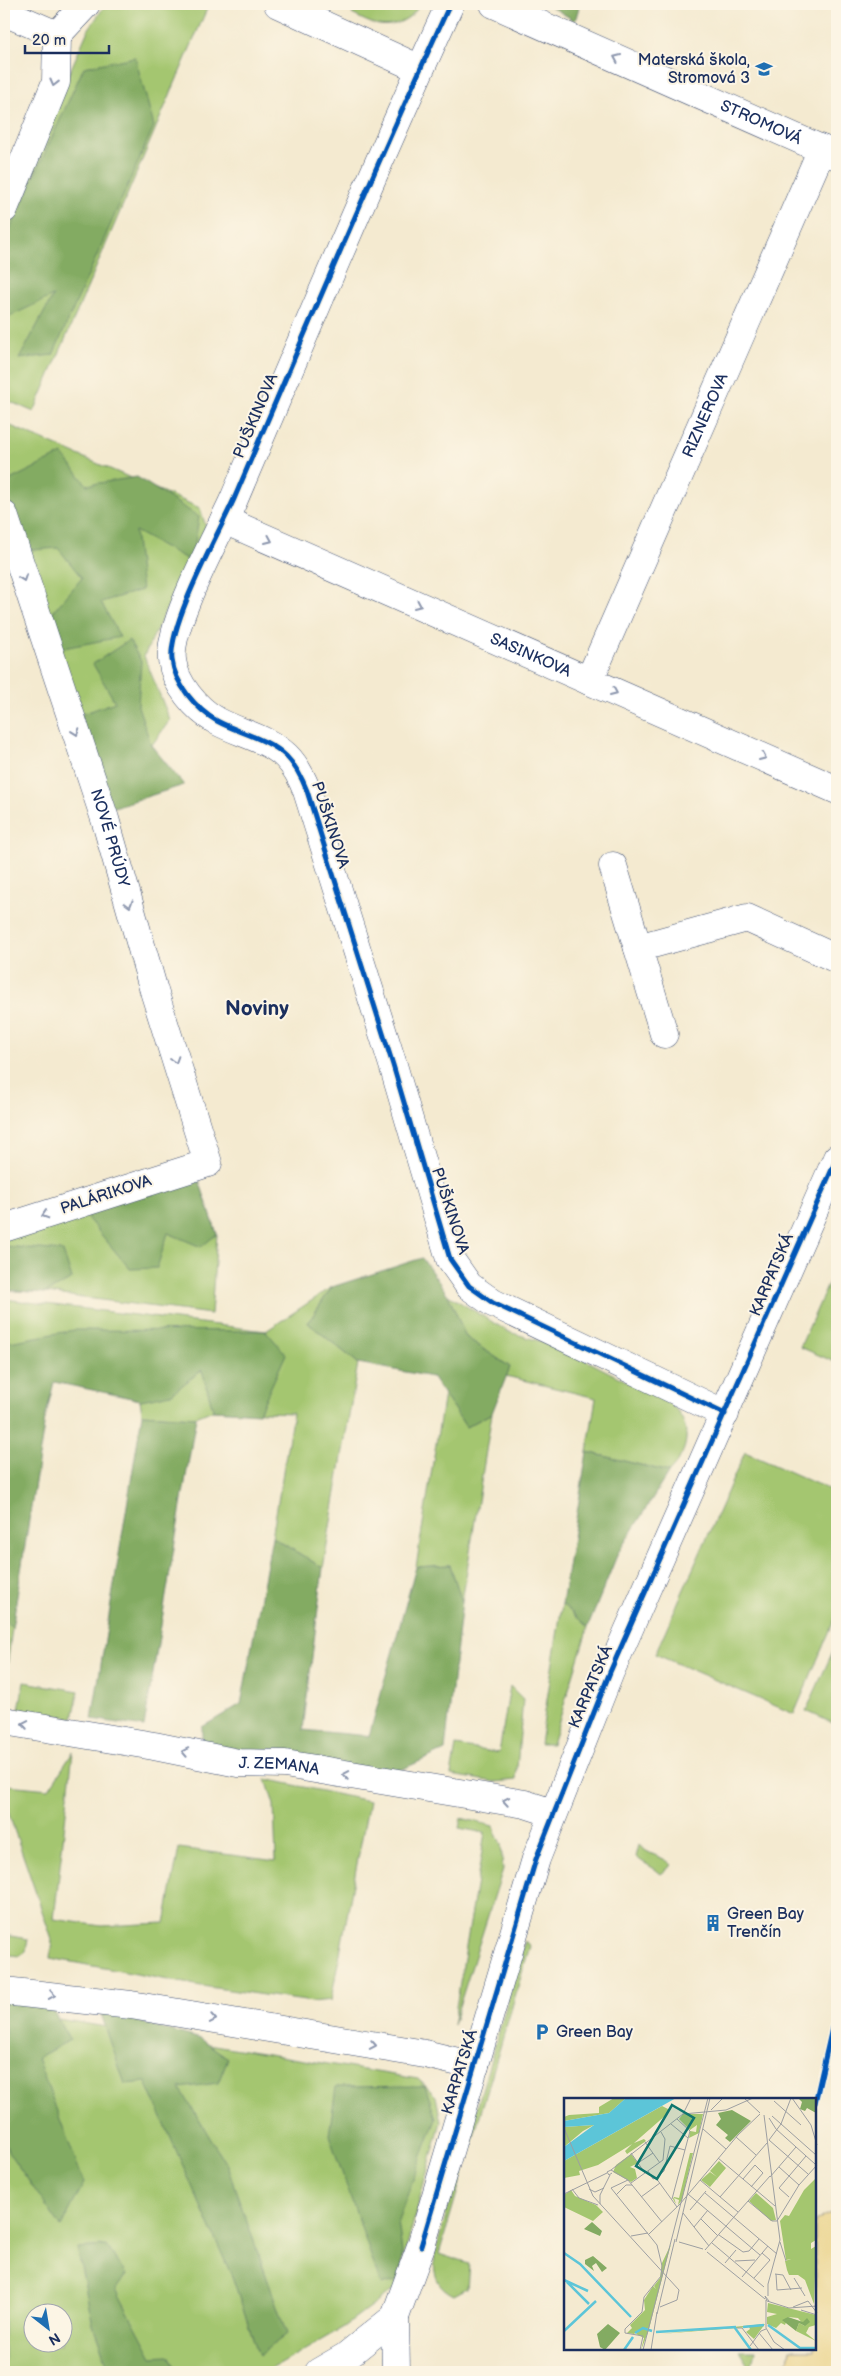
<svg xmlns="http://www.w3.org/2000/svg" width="841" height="2376" font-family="'Balsamiq Sans',sans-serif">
  <rect width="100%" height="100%" fill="#fcf5e5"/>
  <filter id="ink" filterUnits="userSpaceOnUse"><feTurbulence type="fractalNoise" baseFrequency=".02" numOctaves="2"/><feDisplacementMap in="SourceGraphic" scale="10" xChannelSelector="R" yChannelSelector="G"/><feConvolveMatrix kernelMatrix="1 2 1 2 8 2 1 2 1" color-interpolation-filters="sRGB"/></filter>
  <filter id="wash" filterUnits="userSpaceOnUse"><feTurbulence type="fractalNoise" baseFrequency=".0096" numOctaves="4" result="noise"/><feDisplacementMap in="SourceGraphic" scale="20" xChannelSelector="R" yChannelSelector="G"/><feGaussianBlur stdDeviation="1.12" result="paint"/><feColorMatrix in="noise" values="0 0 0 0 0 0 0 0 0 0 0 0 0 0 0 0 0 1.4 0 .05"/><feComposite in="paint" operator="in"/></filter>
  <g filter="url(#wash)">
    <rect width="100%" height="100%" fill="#f4ead0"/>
    <g fill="#a4c66f" stroke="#607a66" fill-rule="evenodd">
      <path d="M106,4H209L34,412L4,399V221L88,30Z"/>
      <path d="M358,4H420C413,18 395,28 379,25C371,24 360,18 352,14Z"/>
      <path d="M4,423L200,508L206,527L144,656L170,720L115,796L78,729L4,489Z"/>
      <path d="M197,1174L217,1234L211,1314L46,1293L4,1290V1237Z"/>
      <path d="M831,1278L837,1281V1363L800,1347Z"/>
      <path d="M332,1287L308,1323L358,1363L323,1568L272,1537L293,1413L213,1410L196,1417L142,1414L140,1400L4,1367V1299L266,1331Z"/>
      <path d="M448,1295L509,1332L560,1347L671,1404C693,1426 690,1450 669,1472L587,1452L596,1398L506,1376L510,1367L466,1337Z"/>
      <path d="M444,1394L466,1427L492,1413L462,1602L450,1565L416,1567Z"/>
      <path d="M745,1452L837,1493V1614L794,1714L655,1654Z"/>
      <path d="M562,1604L588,1627L552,1744H540Z"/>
      <path d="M4,1619L12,1628L4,1692Z"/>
      <path d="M837,1642V1725L806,1711Z"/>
      <path d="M24,1682L79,1691L73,1718L19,1709Z"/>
      <path d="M510,1686L523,1699L516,1780L495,1782L451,1775L456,1746L499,1753Z"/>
      <path d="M73,1752L54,1919L101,1926L165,1923L179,1848L276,1861L274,1805L266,1779L369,1801L331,2000L312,2002L195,1985L50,1958L52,1940L5,1803L7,1785L49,1789Z"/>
      <path d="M461,1818L493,1826L501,1844L503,1869L453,2025L485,1833L459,1828Z"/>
      <path d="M639,1845C649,1856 662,1855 672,1865L661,1874C654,1867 644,1864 636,1857Z"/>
      <path d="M4,1935L28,1939L26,1951L19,1956L4,1954Z"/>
      <path d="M525,1941L530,1946L439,2254L469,2264L467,2288L454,2295C435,2286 433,2272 435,2253Z"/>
      <path d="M4,2010L418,2079L436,2096L441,2122L395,2289L344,2327L266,2372H4ZM32,2314H62V2344H32Z"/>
      <path d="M739,2350H755L751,2369Z"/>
    </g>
    <g fill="#83ab62" stroke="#4f6d60">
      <path d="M547,4H580L575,21Z"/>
      <path d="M135,57L154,126L53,355L19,359L53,296L6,318L4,316V242L84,67Z"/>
      <path d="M62,454L87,485L137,477L199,517L192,562L135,531L142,590L101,602L120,637L53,650L40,627L82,578L58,548L20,551L4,483Z"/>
      <path d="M129,640L141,661L138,706L151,745L184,785L111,808L77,716L115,702L93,664Z"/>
      <path d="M197,1174L217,1234L201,1247L168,1233L157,1268L130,1269L83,1213Z"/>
      <path d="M4,1246L63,1251L72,1279L46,1293L4,1290Z"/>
      <path d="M422,1258L448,1295L466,1337L510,1367L492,1413L466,1427L432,1377L358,1363L308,1323L332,1287Z"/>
      <path d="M74,1330L266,1331L286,1354L259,1413L213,1410L202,1370L171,1394L141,1400L54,1382L45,1419L12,1628L4,1619V1343Z"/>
      <path d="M142,1414L196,1417L144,1727L92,1719Z"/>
      <path d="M587,1452L669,1472L618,1553L588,1627L562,1604Z"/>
      <path d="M272,1537L323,1568L303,1730L369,1736L416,1567L450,1565L462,1602L445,1750L385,1777L202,1746V1727L241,1704Z"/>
      <path d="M4,2000L48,2002L70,2040L37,2058L84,2183L61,2227L9,2153L4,2141Z"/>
      <path d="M100,2011L201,2039L228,2058L218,2083L180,2088L227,2166L287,2334L259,2356L233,2279L146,2082L125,2084Z"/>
      <path d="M425,2086L436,2118L398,2220L403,2261L397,2281L381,2285L329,2135L336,2087Z"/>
      <path d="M107,2246L126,2275L116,2289L152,2357L169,2356L178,2372H110L93,2325L77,2248Z"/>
    </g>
    <path fill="#eeda9e" stroke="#84847e" d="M837,2209V2372H786L790,2350H815V2222Z"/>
  </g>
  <g filter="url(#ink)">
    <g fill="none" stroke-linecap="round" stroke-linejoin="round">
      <g stroke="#3c4b6f" stroke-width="29">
        <g id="minor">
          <path d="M278,4L420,69"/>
          <path d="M450,4C375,167 305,333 234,499C218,535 168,624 172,660C175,684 196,709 217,721C239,733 267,738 286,756C296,766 302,778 307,791L393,1065L450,1259L469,1286L493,1303L725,1414"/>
          <path id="s1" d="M494,4L837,156"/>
          <path d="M4,12L57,35L86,4"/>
          <path d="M4,209L56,82L57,35"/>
          <path id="s2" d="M4,515L105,819L154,991L208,1163L4,1228"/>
          <path id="s3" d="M224,520L837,790"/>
          <path id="s4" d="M589,681L822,149"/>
          <path d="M613,866L664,1034"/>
          <path d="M638,948L747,918L837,959"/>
          <path id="s5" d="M4,1721L154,1746L238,1763L285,1764L525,1804L553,1813"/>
          <path d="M4,1991L131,2005L425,2054L475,2066"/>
          <path d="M395,2317L396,2372"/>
          <path d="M319,2372L345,2357L395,2317L421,2246L536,1859L610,1672L837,1158"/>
        </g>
      </g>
      <use href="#minor" stroke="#fff" stroke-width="28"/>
      <g stroke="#fcf5e5" stroke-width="8">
        <g id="cycleway">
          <path d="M450,4C375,167 305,333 234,499C218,535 168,624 172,660C175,684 196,709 217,721C239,733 267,738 286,756C296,766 302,778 307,791L393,1065L450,1259L469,1286L493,1303L725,1414"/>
          <path d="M815,2103L837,2006"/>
          <path d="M421,2246L536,1859L610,1672L837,1158"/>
        </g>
      </g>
      <use href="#cycleway" stroke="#0057b8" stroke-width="5"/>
    </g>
    <defs><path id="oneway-chevron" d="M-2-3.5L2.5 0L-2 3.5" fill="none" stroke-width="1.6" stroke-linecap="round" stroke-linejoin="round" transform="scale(1.25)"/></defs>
    <g stroke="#8d97ae">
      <use href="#oneway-chevron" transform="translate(617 58) rotate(-156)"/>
      <use href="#oneway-chevron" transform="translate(54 83) rotate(104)"/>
      <use href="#oneway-chevron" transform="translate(269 540) rotate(24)"/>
      <use href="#oneway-chevron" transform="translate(23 578) rotate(71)"/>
      <use href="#oneway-chevron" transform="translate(418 605) rotate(24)"/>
      <use href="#oneway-chevron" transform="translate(614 692) rotate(24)"/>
      <use href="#oneway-chevron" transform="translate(76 732) rotate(71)"/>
      <use href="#oneway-chevron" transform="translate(763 757) rotate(24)"/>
      <use href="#oneway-chevron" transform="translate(129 904) rotate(74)"/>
      <use href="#oneway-chevron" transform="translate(175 1060) rotate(72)"/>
      <use href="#oneway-chevron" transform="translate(45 1215) rotate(162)"/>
      <use href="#oneway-chevron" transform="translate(25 1724) rotate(-170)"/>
      <use href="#oneway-chevron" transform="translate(185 1752) rotate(-169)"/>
      <use href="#oneway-chevron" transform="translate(346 1775) rotate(-170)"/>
      <use href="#oneway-chevron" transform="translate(506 1801) rotate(-170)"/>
      <use href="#oneway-chevron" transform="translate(52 1995) rotate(9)"/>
      <use href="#oneway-chevron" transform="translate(213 2019) rotate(10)"/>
      <use href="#oneway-chevron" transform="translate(373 2045) rotate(10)"/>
    </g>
  </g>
  <defs>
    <g id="school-bare" transform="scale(1.35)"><path d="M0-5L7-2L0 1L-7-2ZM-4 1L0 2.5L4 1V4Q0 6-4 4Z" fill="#1f6fb2" stroke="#fcf5e5" stroke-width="2.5" paint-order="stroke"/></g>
    <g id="building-bare" transform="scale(1.35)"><path d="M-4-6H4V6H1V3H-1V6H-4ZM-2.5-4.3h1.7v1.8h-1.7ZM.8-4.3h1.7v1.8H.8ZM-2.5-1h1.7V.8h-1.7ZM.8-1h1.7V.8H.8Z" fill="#1f6fb2" stroke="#fcf5e5" stroke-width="2.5" paint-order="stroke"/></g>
    <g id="parking-bare" transform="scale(1.35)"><path d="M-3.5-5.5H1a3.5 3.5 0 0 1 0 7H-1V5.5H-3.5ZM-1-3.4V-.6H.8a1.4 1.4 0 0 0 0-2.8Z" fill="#1f6fb2" stroke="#fcf5e5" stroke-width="2.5" paint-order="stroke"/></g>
  </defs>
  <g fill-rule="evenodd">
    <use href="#school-bare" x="764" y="69"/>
    <use href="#building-bare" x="713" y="1923"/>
    <use href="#parking-bare" x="542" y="2032"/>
  </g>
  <g text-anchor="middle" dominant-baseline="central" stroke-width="4" stroke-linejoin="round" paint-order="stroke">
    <g font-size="16" fill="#1b2f5e" stroke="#fcf5e5" text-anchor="start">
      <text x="750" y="60" text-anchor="end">Materská škola,<tspan x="750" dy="18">Stromová 3</tspan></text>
      <text x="727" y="1914">Green Bay<tspan x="727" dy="18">Trenčín</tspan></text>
      <text x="556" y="2032">Green Bay</text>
    </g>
    <g font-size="16" fill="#1b2f5e" stroke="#fcf5e5">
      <text stroke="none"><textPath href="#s1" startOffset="292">STROMOVÁ</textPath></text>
      <text stroke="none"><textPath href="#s4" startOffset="290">RIZNEROVA</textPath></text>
      <text transform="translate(256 416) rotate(-67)">PUŠKINOVA</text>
      <text stroke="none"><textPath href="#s3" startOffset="335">SASINKOVA</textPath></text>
      <text transform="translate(330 825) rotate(72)">PUŠKINOVA</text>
      <text stroke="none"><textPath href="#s2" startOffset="340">NOVÉ PRÚDY</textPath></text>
      <text transform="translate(106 1195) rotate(-18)">PALÁRIKOVA</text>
      <text transform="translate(450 1211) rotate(72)">PUŠKINOVA</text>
      <text transform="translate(772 1275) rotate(-67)">KARPATSKÁ</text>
      <text transform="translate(591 1687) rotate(-67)">KARPATSKÁ</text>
      <text stroke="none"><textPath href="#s5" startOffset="279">J. ZEMANA</textPath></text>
      <text transform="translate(460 2072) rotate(-73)">KARPATSKÁ</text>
    </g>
    <g font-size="21" font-weight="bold" fill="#1b2f5e" stroke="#fcf5e5">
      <text x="257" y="1008">Noviny</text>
    </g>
  </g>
  <g transform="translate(564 2098)">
    <rect width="252" height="252" fill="#f4ead0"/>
    <path d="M50,0H62L45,15L0,23V19L5,17L35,15V9ZM98,8L106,12L102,17L70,45L80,41L82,43L63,56L61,53L68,46L34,67L15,73L16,77L0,80V63ZM119,16H139L135,35L125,40L126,33L132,34L133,27L126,32L115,21ZM30,27L19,33L0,49V29ZM126,55H129L118,102L114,107L115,102L110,100L112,106L110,103L109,101L110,99L115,100ZM67,56L74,65L66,69L71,71L73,80L67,84L49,74L52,67ZM155,63L162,70L146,89L137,82L146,74L153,79L146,73ZM252,80V142L247,145V151L252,148L250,206L241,182L234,177H225L223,172L221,163L227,161L222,162L216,123L221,117L225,118L240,92ZM7,92L11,98L32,107L39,114L29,123L0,109V97ZM192,95L209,110L212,122L207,123L185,103ZM107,146L85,231L80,230L85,232L77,252L80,240L72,236L76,231L70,236L63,235L68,230L66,227L81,212L80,202L89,188L92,191L90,188L96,180L98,165ZM204,205L252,217V227L245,229L242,235L252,243L232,233L235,225L241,228L234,220L224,219L221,227L217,225L212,230L203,226V219L213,216L203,214ZM201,226L190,241L182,234L186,231L185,229L96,236Z" fill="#a4c66f"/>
    <path d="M234,0H252V15L243,10L241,13L236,11L238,4ZM168,12L187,23L166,44L161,40L164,37L152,27L157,21L154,15ZM28,124L38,133L36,138L20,131ZM29,158L43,170L38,174L32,165L28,168L30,173L21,166V162ZM224,219L239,224L243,220L246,224L241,228L235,225L232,233L218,222ZM44,226L56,235L41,252L36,249L33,236Z" fill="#83ab62"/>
    <path d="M62,0H112L0,63V49L30,27L0,29V23L45,15Z" fill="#5cc5d8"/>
    <path fill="none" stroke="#5cc5d8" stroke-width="2.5" d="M0,155L16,166L67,219M0,182L24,193M3,184L25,206M204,227L236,250H253M179,229L200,227M171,230L187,252M0,233L32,203M92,234L172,229M71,235L79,230L88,233M60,252L69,239"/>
    <path fill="none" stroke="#9d9fa2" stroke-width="1" d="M180,0L196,15M227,0L217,26L205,42L244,76M228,0L247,27L253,47M210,3L237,27M147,12L159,0M119,16L127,0M200,17L216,142L204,186V198M208,18L252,57M205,20L212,31L251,66M107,26L124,40M0,30L29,98L115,192L113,202L96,209M139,31L162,51M172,39L192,57M81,44L96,65M67,55L81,75M154,60L211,108M74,65L89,55M215,69L235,87M47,72L119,16L162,12L189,0M84,73L89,81L92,80L113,109M48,75L45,77L43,74L47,72L64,82L98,124M206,79L232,49M92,80L100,73L106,48L121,52M179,81L191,67L199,75L187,89M64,82L47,90L93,147L98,168L97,178L80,199L78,214L61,231V235L79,238L76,252M136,82L174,114M67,85L99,62L101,41L97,34M8,91L15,100L34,107M25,91L31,94L40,90M141,95L213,156M0,96L43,75M124,96L196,157M52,97L62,87H68M77,99L96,85M156,99L203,45M225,99L215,90L242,58M108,101L126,33L113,21M184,103L208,123H213M36,106V97L46,77M126,112L142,93M119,115L145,148M137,121L154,138M213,123L235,87L253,67M130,129L144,112M85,136L116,106L174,37L196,16M155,137L179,154L185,153L195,141M67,138L84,135M112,144L146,0M115,144L139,151M216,144L222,163M148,145L200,189M141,152L206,78M143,154L201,201M171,163L191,162M161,165L172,152M211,176L219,177L227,192M212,176L213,192L238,190M178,179L204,148M190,180L206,162L198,155M230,180L241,198M202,202V230L210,244L221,252M205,203L201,198L203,203L225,210L253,208M229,209L244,203L253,215M237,212L253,217M93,216L111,141M173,230H178L195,252M195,235L209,252M186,248L197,233L202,231M79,252L144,0M87,252L93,214"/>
    <path fill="#0f766e" fill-opacity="0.15" stroke="#0f766e" stroke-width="2.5" d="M108,7L130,20L93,81L72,68Z"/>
    <rect width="252" height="252" fill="none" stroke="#1b2f5e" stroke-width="2.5"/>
  </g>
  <rect width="841" height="2376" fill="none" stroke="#fcf5e5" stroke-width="20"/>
  <g transform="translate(48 2328) rotate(149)"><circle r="24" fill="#fcf5e5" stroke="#a2a6af"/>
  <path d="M0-4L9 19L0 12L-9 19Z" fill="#1f6fb2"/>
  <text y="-8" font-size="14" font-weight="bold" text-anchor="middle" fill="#1b2f5e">N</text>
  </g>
  <path d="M25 45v8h84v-8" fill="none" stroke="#1b2f5e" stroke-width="2.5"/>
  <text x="32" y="45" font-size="15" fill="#1b2f5e" stroke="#fcf5e5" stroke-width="4" paint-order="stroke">20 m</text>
</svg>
